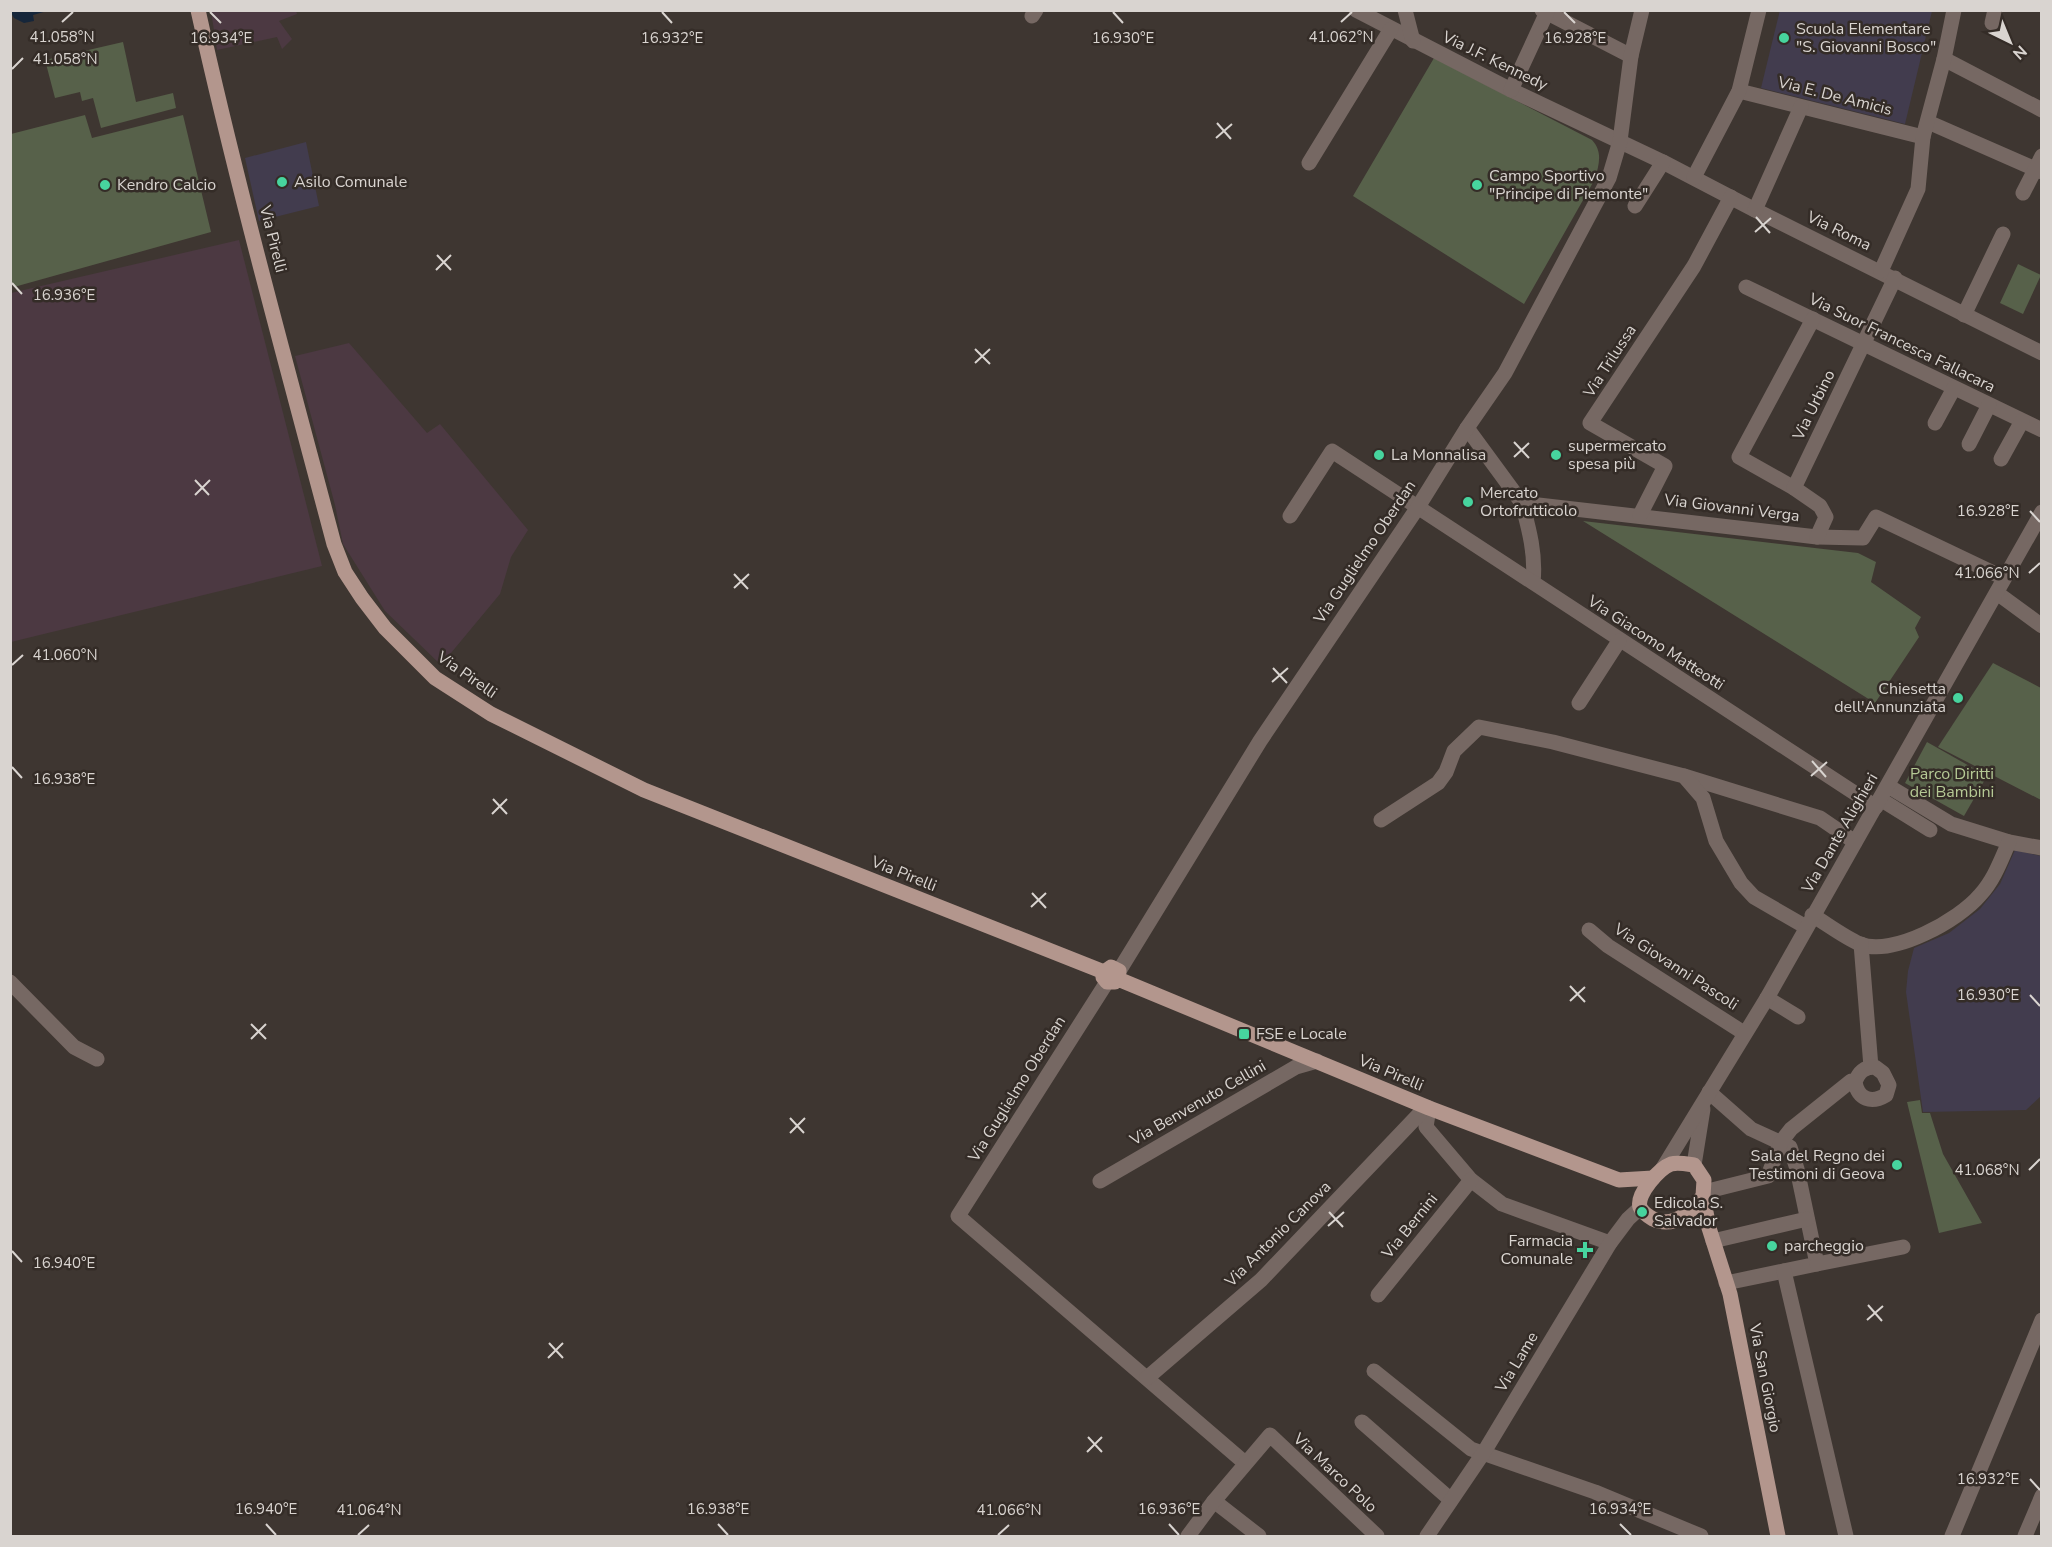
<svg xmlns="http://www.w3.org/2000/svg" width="2052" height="1547" font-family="'Nunito Sans',sans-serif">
  <rect width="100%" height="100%" fill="#3e3631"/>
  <g fill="#4c3942">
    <path d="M211,11H296L297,14L279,21L292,39L282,49L277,37L217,50Z"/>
    <path d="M239,240L322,566L11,642V293Z"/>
    <path d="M349,343L427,433L440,424L528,530L511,557L500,594L441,665L385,611L343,544L335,505L295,356Z"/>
  </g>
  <g fill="#423c4e">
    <path d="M1780,10L1932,11L1905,124L1761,88Z"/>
    <path d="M306,142L319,206L259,221L245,158Z"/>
    <path d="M2015,850L2041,856V1096L2026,1110L1923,1112L1906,992L1908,971L1914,948L1949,933L1980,909L2000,884Z"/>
  </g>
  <g fill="#57614a">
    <path d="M123,42L136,102L173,93L176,108L101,128L93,98L82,101L80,92L55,98L45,60Z"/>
    <path d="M1434,58L1592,140C1603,152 1599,164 1595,179L1524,304L1353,196Z"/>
    <path d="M85,115L92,138L183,115L211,232L14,287L10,277L11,134Z"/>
    <path d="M2018,264L2041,275L2023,314L2000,303Z"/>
    <path d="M1583,521L1858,553L1876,562L1871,582L1921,617L1915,628L1919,637L1875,703Z"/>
    <path d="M1993,663L2041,688V800L1938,747Z"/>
    <path d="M1927,742L1987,776L1964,816L1905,783Z"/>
    <path d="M1920,1100L1922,1113H1930L1943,1154L1982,1223L1939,1233L1907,1102Z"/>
  </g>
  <path fill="#16263a" d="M10,11L11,10L47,11L33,15L34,21L24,23L14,18Z"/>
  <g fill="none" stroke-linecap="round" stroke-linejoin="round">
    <g stroke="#766863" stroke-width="15">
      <path d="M1356,10L1511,90L1663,162L1755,210L2042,353"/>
      <path d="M1405,10L1413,41"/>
      <path d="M1542,10L1631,56"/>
      <path d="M1032,16L1036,10"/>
      <path d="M1992,23L1995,10"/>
      <path d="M1944,59L2042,110"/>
      <path d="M1511,90L1548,10"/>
      <path d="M1739,91L1923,137"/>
      <path d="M1928,122L2042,172"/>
      <path d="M1309,163L1391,29"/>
      <path d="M1694,177L1739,91L1759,10"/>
      <path d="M2023,193L2042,156"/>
      <path d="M1635,206L1663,162"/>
      <path d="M1755,210L1801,107"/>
      <path d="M1881,271L1918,189L1923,137L1944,59L1954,10"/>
      <path d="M1746,287L2042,430"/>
      <path d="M1964,315L2003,234"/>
      <path d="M1935,423L1954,388"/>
      <path d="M1467,428L1522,503L1817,537L1863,538L1876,517L2004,578"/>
      <path d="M1969,444L1989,405"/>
      <path d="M2001,459L2022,421"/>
      <path d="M1794,488L1739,457L1813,319"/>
      <path d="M1522,503C1529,529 1536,555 1533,582"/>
      <path d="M1640,515L1665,466L1590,423L1694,266L1731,197"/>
      <path d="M1290,516L1332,451L1876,807"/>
      <path d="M1817,537L1826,517L1820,506L1794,488L1895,278"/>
      <path d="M1997,593L2042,626"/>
      <path d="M1579,703L1619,641"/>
      <path d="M1684,776L1820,818L1855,842"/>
      <path d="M1888,786L1951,824L2009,842L2042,848"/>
      <path d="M1880,799L1930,830"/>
      <path d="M1381,820L1438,783L1446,772L1454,751L1479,727L1553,742L1684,776L1703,798L1716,841L1741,883L1754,897L1806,927"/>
      <path d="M1812,915C1827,924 1844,937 1860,944C1893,957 1959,920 1980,895C1994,880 2001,860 2009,842"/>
      <path d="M1589,930L1608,946L1744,1033"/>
      <path d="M1861,944L1871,1067"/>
      <path d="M1119,971L1260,741L1418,507L1467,428L1505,373L1609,178L1620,141L1631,56L1642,10"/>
      <path d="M10,982L74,1047L97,1059"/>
      <path d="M1107,982L958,1216L1245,1463"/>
      <path d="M1767,998L1798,1017"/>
      <path d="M1709,1092L1751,1129L1790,1147L1797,1169L1817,1264L1726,1283"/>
      <path d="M1429,1108L1426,1127L1471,1180L1502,1204L1610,1243"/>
      <path d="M1694,1165L1703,1109"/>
      <path d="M1663,1168L1767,998L2042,512"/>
      <path d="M1100,1181L1296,1067L1317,1061"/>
      <path d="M1703,1196L1712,1190L1768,1176L1781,1142L1791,1129L1851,1081L1855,1082C1858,1099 1871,1104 1886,1095L1889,1085L1883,1073L1875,1067C1864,1067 1859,1072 1855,1082"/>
      <path d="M1713,1241L1807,1219"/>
      <path d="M1817,1264L1903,1247"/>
      <path d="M1784,1271L1846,1536"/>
      <path d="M1378,1295L1471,1180"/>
      <path d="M1374,1371L1471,1449L1595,1492L1701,1536"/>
      <path d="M1147,1378L1261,1280L1426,1107"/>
      <path d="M1362,1422L1451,1500"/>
      <path d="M1214,1501L1259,1536"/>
      <path d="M1188,1536L1214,1501L1270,1435L1377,1536"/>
      <path d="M1427,1536L1484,1452L1610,1243L1628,1219L1640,1208"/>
      <path d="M1952,1536L2042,1320"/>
      <path d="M2025,1536L2042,1496"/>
    </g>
    <g stroke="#b3968d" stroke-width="15">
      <path d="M198,10C238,190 287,367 334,544L345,572L362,598L385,628L435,678L491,714L644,790L1104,972"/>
      <path d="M1118,979L1119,971L1111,967L1104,972L1103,977L1107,982H1115L1118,979L1429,1108L1619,1180L1653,1178"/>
      <path d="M1703,1196C1692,1211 1674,1229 1653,1219C1648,1216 1642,1212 1640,1207C1636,1194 1660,1168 1671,1164C1678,1162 1687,1164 1694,1165L1704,1180L1703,1196L1709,1228L1730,1294L1778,1536"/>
    </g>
  </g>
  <path fill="none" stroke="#d9d4d0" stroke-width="2" d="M210,12L221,23M662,12L672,23M1113,12L1123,23M1564,12L1575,23M62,22L73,12M1341,22L1352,12M12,69L23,58M1217,123L1231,139M1216,138L1232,124M1756,217L1770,233M1755,232L1771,218M437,255L451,270M436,270L451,255M12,283L22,294M975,349L990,364M975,363L990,349M1514,442L1529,458M1514,457L1529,443M195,480L209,495M195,495L210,480M2030,511L2040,522M2029,573L2040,563M734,574L748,589M734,588L749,574M12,665L23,655M1273,668L1287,683M1272,682L1288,668M1812,761L1826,777M12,767L22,778M1811,776L1827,762M493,799L507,814M492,814L507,799M1032,893L1046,908M1031,907L1046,893M1570,986L1585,1002M2030,995L2040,1006M1570,1001L1585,987M251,1024L266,1039M251,1039L266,1024M790,1118L804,1133M790,1133L805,1118M2029,1170L2040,1159M1329,1212L1343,1227M1328,1226L1344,1212M12,1251L22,1262M1868,1305L1882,1321M1867,1320L1883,1306M549,1343L563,1358M548,1358L563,1343M1088,1437L1102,1452M1087,1452L1102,1437M2030,1479L2040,1490M266,1524L276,1535M718,1524L728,1535M1169,1524L1179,1535M1620,1524L1631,1535M358,1535L369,1525M998,1535L1009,1525"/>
  <g fill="#47d49e" stroke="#342c27" stroke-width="2">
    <circle cx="1784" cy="38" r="6"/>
    <circle cx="282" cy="182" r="6"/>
    <circle cx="105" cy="185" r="6"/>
    <circle cx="1477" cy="185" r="6"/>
    <circle cx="1379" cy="455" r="6"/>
    <circle cx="1556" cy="455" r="6"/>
    <circle cx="1468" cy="502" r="6"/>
    <circle cx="1958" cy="698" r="6"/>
    <rect x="1238" y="1028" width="12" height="12" rx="3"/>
    <circle cx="1897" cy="1165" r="6"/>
    <circle cx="1642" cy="1212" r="6"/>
    <circle cx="1772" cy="1246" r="6"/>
    <path d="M1582 1241h6v6h6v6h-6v6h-6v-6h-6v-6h6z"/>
  </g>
  <g text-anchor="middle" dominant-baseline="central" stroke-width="5" stroke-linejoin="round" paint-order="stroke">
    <g font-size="16" fill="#d9d4d0" stroke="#342c27" text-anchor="start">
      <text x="1796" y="29">Scuola Elementare<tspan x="1796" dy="18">"S. Giovanni Bosco"</tspan></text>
      <text x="1489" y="176">Campo Sportivo<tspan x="1489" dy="18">"Principe di Piemonte"</tspan></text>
      <text x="294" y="182">Asilo Comunale</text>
      <text x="117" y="185">Kendro Calcio</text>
      <text x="1568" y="446">supermercato<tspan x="1568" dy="18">spesa più</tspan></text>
      <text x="1391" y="455">La Monnalisa</text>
      <text x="1480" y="493">Mercato<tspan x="1480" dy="18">Ortofrutticolo</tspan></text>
      <text x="1946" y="689" text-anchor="end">Chiesetta<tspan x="1946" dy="18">dell'Annunziata</tspan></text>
      <text x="1256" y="1034">FSE e Locale</text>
      <text x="1885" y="1156" text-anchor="end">Sala del Regno dei<tspan x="1885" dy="18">Testimoni di Geova</tspan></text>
      <text x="1654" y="1203">Edicola S.<tspan x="1654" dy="18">Salvador</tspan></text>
      <text x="1573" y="1241" text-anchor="end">Farmacia<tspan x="1573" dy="18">Comunale</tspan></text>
      <text x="1784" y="1246">parcheggio</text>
    </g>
    <g font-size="16" fill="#d9d4d0" stroke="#342c27">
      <text transform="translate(1495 61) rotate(26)">Via J.F. Kennedy</text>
      <text transform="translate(1835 96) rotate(14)">Via E. De Amicis</text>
      <text transform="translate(1839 231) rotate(26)">Via Roma</text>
      <text transform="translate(273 239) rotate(76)">Via Pirelli</text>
      <text transform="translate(1902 343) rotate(26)">Via Suor Francesca Fallacara</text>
      <text transform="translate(1610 361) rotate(-57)">Via Trilussa</text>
      <text transform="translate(1814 405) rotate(-64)">Via Urbino</text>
      <text transform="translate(1732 508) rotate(7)">Via Giovanni Verga</text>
      <text transform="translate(1365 552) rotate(-56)">Via Guglielmo Oberdan</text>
      <text transform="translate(1656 643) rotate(33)">Via Giacomo Matteotti</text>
      <text transform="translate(467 675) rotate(35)">Via Pirelli</text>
      <text transform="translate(1840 833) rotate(-60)">Via Dante Alighieri</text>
      <text transform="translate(904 874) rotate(22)">Via Pirelli</text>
      <text transform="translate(1676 967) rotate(33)">Via Giovanni Pascoli</text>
      <text transform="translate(1391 1073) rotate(23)">Via Pirelli</text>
      <text transform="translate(1017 1089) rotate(-58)">Via Guglielmo Oberdan</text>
      <text transform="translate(1198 1103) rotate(-30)">Via Benvenuto Cellini</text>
      <text transform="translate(1410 1226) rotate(-51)">Via Bernini</text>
      <text transform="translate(1278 1234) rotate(-45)">Via Antonio Canova</text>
      <text transform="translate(1517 1362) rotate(-59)">Via Lame</text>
      <text transform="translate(1765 1378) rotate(79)">Via San Giorgio</text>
      <text transform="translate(1335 1473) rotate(43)">Via Marco Polo</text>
    </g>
    <g font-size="16" fill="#b5c995" stroke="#342c27">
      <text x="1952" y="774">Parco Diritti<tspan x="1952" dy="18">dei Bambini</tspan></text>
    </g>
  </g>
  <g font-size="15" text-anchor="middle" fill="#d9d4d0" stroke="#342c27" stroke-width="5" stroke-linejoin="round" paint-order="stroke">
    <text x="62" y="42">41.058°N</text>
    <text x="1341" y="42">41.062°N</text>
    <text x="221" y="43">16.934°E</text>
    <text x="672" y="43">16.932°E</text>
    <text x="1123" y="43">16.930°E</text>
    <text x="1575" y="43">16.928°E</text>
    <text x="65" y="64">41.058°N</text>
    <text x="64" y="300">16.936°E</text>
    <text x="1988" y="516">16.928°E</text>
    <text x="1987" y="578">41.066°N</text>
    <text x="65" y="660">41.060°N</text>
    <text x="64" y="784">16.938°E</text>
    <text x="1988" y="1000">16.930°E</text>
    <text x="1987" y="1175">41.068°N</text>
    <text x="64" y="1268">16.940°E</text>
    <text x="1988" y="1484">16.932°E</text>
    <text x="266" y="1514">16.940°E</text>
    <text x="718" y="1514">16.938°E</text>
    <text x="1169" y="1514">16.936°E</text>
    <text x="1620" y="1514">16.934°E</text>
    <text x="369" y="1515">41.064°N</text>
    <text x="1009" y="1515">41.066°N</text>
  </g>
  <rect width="2052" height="1547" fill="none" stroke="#d9d4d0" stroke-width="24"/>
  <g transform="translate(2010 42) rotate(137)" stroke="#342c27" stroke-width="4.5" paint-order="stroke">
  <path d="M0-4.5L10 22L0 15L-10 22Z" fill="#d9d4d0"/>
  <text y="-9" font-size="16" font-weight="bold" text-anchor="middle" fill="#d9d4d0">N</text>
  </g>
</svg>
